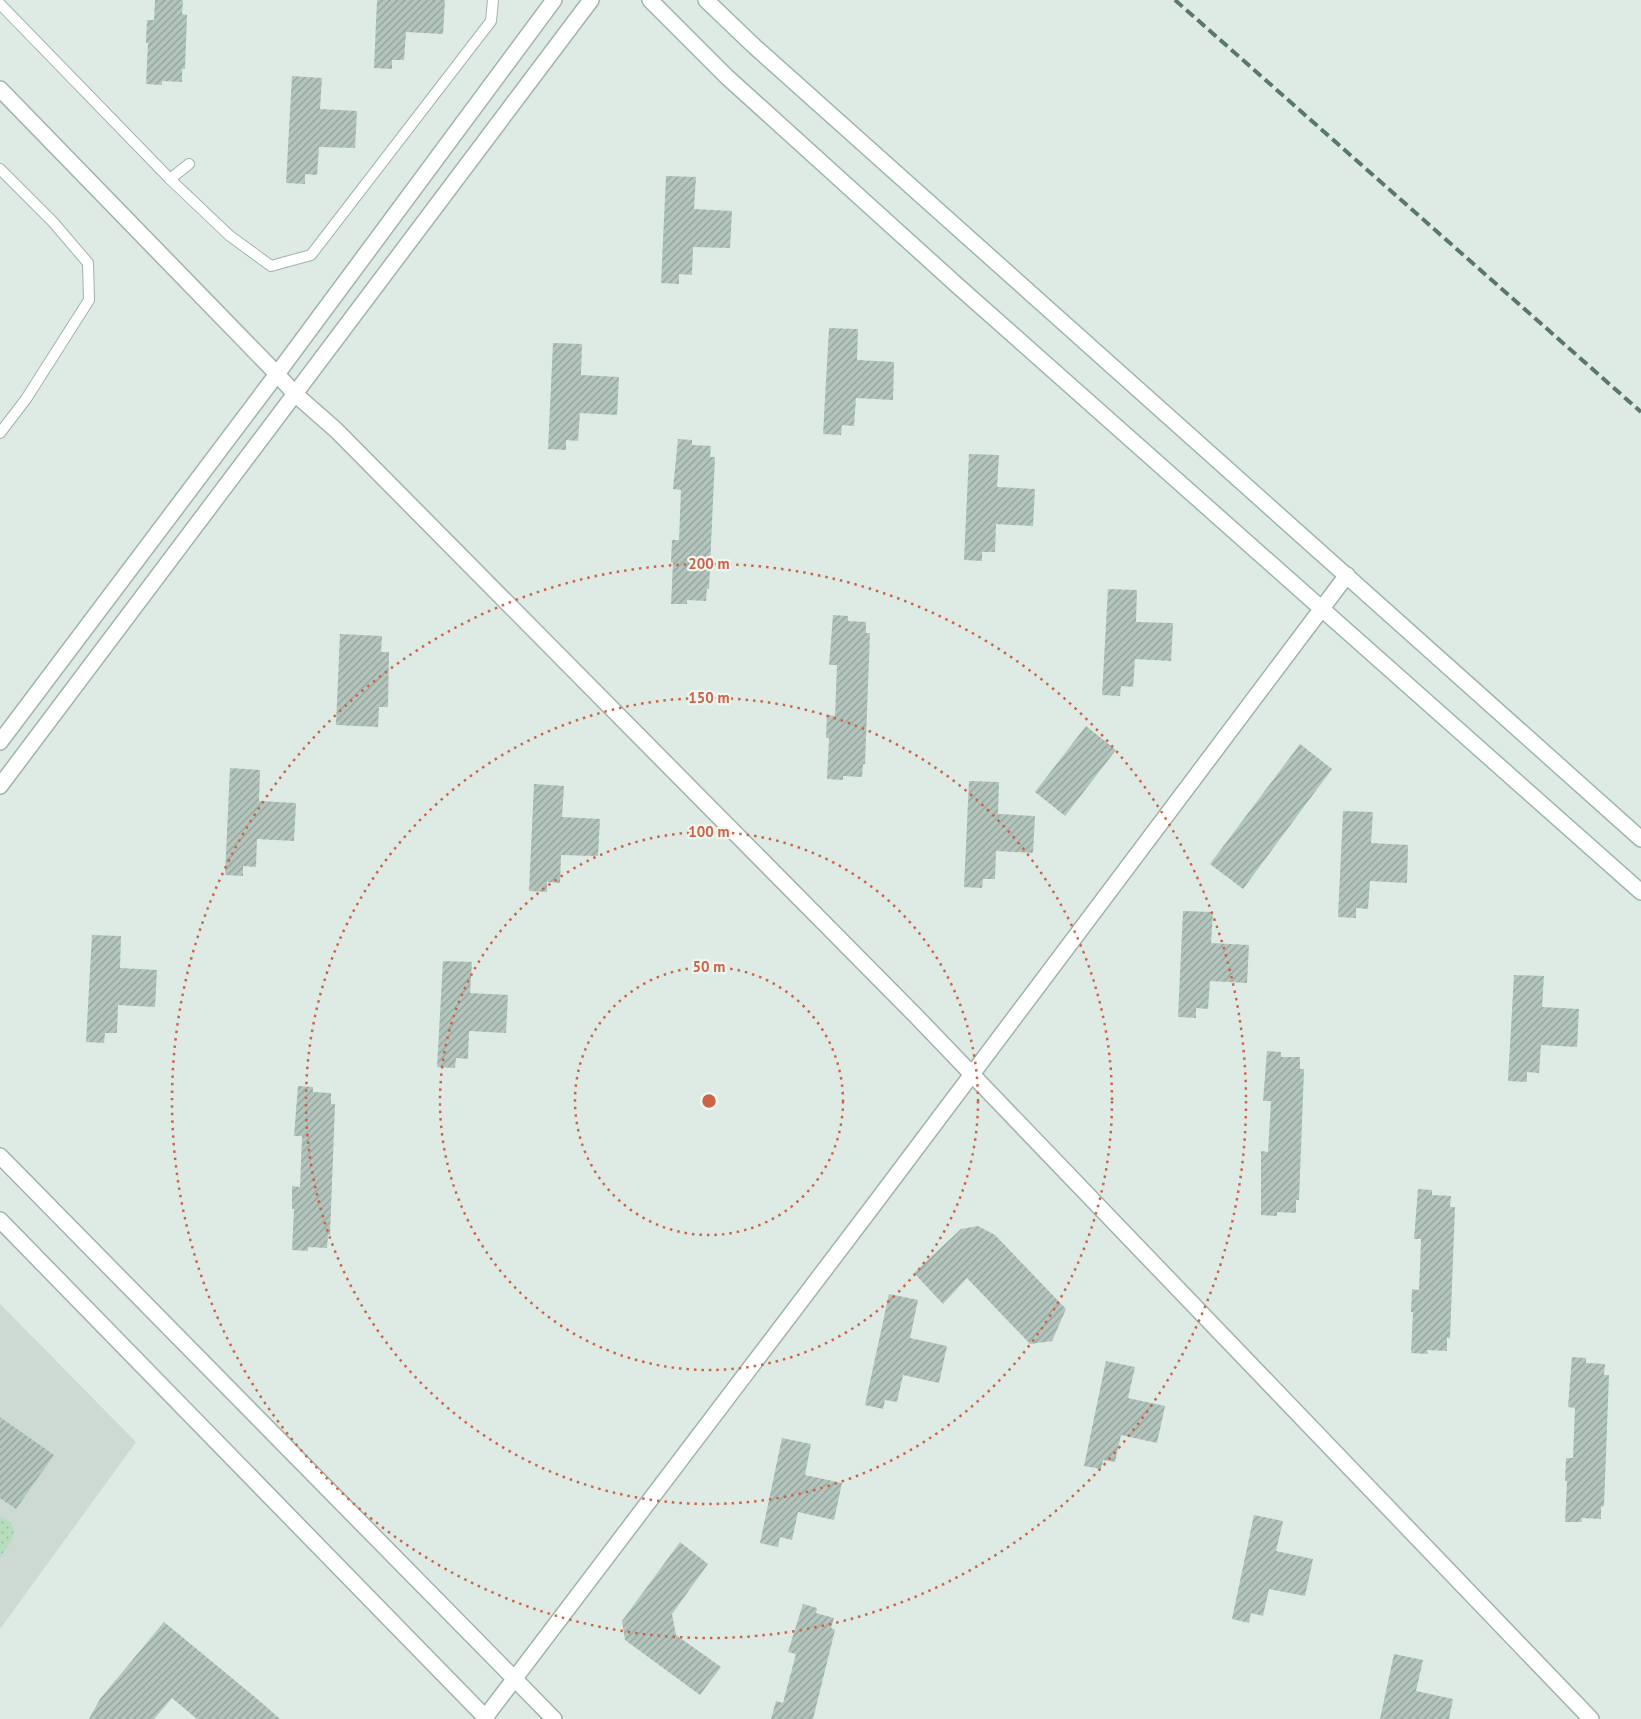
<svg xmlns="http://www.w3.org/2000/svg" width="1641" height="1719" font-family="'PT Sans',sans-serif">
  <defs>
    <pattern id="grass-dots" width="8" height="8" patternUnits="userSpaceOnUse" patternTransform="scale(1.25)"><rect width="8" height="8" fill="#b5ddbe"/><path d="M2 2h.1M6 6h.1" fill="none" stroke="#9bbfa4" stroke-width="1.8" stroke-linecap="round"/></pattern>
    <pattern id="building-hatch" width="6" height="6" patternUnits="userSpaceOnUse" patternTransform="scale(1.25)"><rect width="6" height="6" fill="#b3c5bd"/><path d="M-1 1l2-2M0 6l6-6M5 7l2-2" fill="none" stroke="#91a19a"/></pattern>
  </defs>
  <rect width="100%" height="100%" fill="#deebe4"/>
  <path fill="#ccdad3" d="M0,1304L136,1442L0,1629Z"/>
  <path fill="url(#grass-dots)" d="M0,1516C3,1518 8,1520 11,1523C20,1534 6,1548 0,1557Z"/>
  <g fill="url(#building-hatch)">
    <path d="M155,0H183L182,14L187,15L185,69H182V82L162,81V85L146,84L148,43H146L147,20H154Z"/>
    <path d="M377,0H445L443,34L406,32L404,60H392V69L374,68Z"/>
    <path d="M292,76L322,78L320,109L357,111L355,148L319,147L317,175L305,174V184L286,183Z"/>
    <path d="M666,176L696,177L694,209L732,211L730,248L693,247L692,275L679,274V284L661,283Z"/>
    <path d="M829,328L858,329L857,360L894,362L893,400L856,398L854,426L842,425L841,435L823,434Z"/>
    <path d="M553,343L582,344L581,375L619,377L617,415L580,413L578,441L566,440V450L548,449Z"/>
    <path d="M678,439L692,440V445L711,446L710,457H715L709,589L707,588L706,601L687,600V604H671L673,563L671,562L672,540H679L681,490L673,489Z"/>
    <path d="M969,454L999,455L997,487L1035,489L1033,526L996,524L995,552H982V561L964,560Z"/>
    <path d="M1108,589L1137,590L1136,622L1173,623L1171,661L1135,659L1133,687L1121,686L1120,696L1102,695Z"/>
    <path d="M833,615L848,616V621L866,622V633H870L865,764H863L862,777L843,776V780L827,779L829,738H826L827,715L835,716L837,665H829Z"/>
    <path d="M340,634L382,636L381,652H389L388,707H379L378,727L336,725Z"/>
    <path d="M1086,726L1116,750L1065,816L1035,792Z"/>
    <path d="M1300,744L1332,769L1243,889L1210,864Z"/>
    <path d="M230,768L260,770L259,801L296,803L294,841L257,839L256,867L243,866V876L225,875Z"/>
    <path d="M969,781L999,782L998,814L1035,816L1033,853L996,851L995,879H983L982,888L964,887Z"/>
    <path d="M534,784L564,786L562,817L600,819L598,856L561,855L560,883L547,882V892L529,891Z"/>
    <path d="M1343,811L1373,812L1371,843L1408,845L1407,883L1370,881L1368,909L1356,908V918L1338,917Z"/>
    <path d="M1183,911L1213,912L1211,943L1249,945L1247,983L1210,981L1208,1009L1196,1008V1018L1178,1017Z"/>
    <path d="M92,935L121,936L120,968L157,970L155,1007L118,1005L117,1033H105L104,1043L86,1042Z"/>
    <path d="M443,961L472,962L470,993L508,995L506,1033L469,1031L468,1059L456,1058L455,1068L437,1067Z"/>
    <path d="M1514,975L1544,976L1542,1007L1579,1009L1577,1047L1541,1045L1539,1073L1527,1072V1082L1508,1081Z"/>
    <path d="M1267,1051L1281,1052V1057H1300V1069H1304L1299,1200H1296V1213L1277,1212V1216L1261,1215V1151L1268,1152L1271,1101H1263Z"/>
    <path d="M298,1086L313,1087V1092L331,1093V1104H335L330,1235H328L327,1248L308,1247V1251L292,1250L294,1209H292V1186L300,1187L302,1136H294Z"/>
    <path d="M1418,1189L1432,1190V1195L1451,1196L1450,1207H1455L1450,1338H1447V1351L1427,1350L1428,1354L1411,1353L1413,1312H1411L1412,1289L1419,1290L1421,1239H1414Z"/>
    <path d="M978,1226L995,1235L1066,1309L1052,1341L1030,1344L967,1278L943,1304L914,1273L961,1229Z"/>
    <path d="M889,1294L918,1300L910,1338L947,1346L939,1383L903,1375L897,1402L885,1400L883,1409L865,1405Z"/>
    <path d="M1572,1357L1586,1358V1363L1605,1364L1604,1375H1609L1604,1506L1601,1507V1519L1581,1518L1582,1522H1565L1567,1481H1565L1566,1458H1573L1575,1408L1568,1407Z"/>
    <path d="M1106,1361L1135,1367L1128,1398L1165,1406L1157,1443L1121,1435L1115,1462L1103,1460L1101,1469L1084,1466Z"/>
    <path d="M0,1417L54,1455L16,1509L0,1498Z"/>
    <path d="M782,1438L811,1444L805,1475L842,1483L834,1520L798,1512L792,1540L780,1537L778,1547L760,1543Z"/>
    <path d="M1254,1515L1283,1521L1276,1551L1313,1559L1305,1596L1269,1589L1263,1616L1251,1613L1249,1623L1232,1619Z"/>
    <path d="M680,1542L708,1564L672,1614L676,1635L721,1667L700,1695L625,1640L622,1621Z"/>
    <path d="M803,1604L817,1608L816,1613L834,1618L831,1628L835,1630L813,1719H771L776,1701L783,1703L796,1654L788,1652Z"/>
    <path d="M164,1622L262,1703L280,1719H197L172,1698L154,1719H89L100,1699Z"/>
    <path d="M1394,1654L1423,1660L1416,1691L1453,1699L1449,1719H1380Z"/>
  </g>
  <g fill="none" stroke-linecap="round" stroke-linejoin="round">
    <g stroke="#a1b3ab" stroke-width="12">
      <g id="service">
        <path d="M0,4L170,179L189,164"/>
        <path d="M0,169L53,222L88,263L89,300L26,399L0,433"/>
        <path d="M170,179L230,236L271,266L311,255L491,21L493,0"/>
      </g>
    </g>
    <g stroke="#a1b3ab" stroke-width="18">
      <path id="minor" d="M484,1719L876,1202L1347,575"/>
    </g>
    <g stroke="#a1b3ab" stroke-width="18">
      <g id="tertiary">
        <path d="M0,89L277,374L295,394L336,430L916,1016L1591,1719"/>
        <path d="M0,742L277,374L554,0"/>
        <path d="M0,786L591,0"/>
        <path d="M0,1156L554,1719"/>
        <path d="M0,1220L487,1719"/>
      </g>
    </g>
    <g stroke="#9db7ac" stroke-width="18">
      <g id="secondary">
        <path d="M650,0L727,77L959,287L1641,892"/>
        <path d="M706,0L754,46L1641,839"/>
      </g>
    </g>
    <use href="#service" stroke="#fff" stroke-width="10"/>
    <use href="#minor" stroke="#fff" stroke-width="15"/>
    <use href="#tertiary" stroke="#fff" stroke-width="15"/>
    <use href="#secondary" stroke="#fff" stroke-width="15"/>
    <path stroke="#59776d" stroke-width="4" stroke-dasharray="10 5" stroke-linecap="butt" d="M1175,0L1641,412"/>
  </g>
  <g fill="none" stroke="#cd6448" stroke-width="2.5" stroke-dasharray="2.5 5">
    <circle cx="709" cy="1101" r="134"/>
    <circle cx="709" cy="1101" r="269"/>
    <circle cx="709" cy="1101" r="403"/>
    <circle cx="709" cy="1101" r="537"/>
  </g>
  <circle cx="709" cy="1101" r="8" fill="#cd6448" stroke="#eff7f2" stroke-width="2.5"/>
  <g font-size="15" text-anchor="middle" font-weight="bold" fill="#cd6448" stroke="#eff7f2" stroke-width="4.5" stroke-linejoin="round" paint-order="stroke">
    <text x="709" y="569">200 m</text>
    <text x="709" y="703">150 m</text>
    <text x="709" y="837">100 m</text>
    <text x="709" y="972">50 m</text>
  </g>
</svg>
